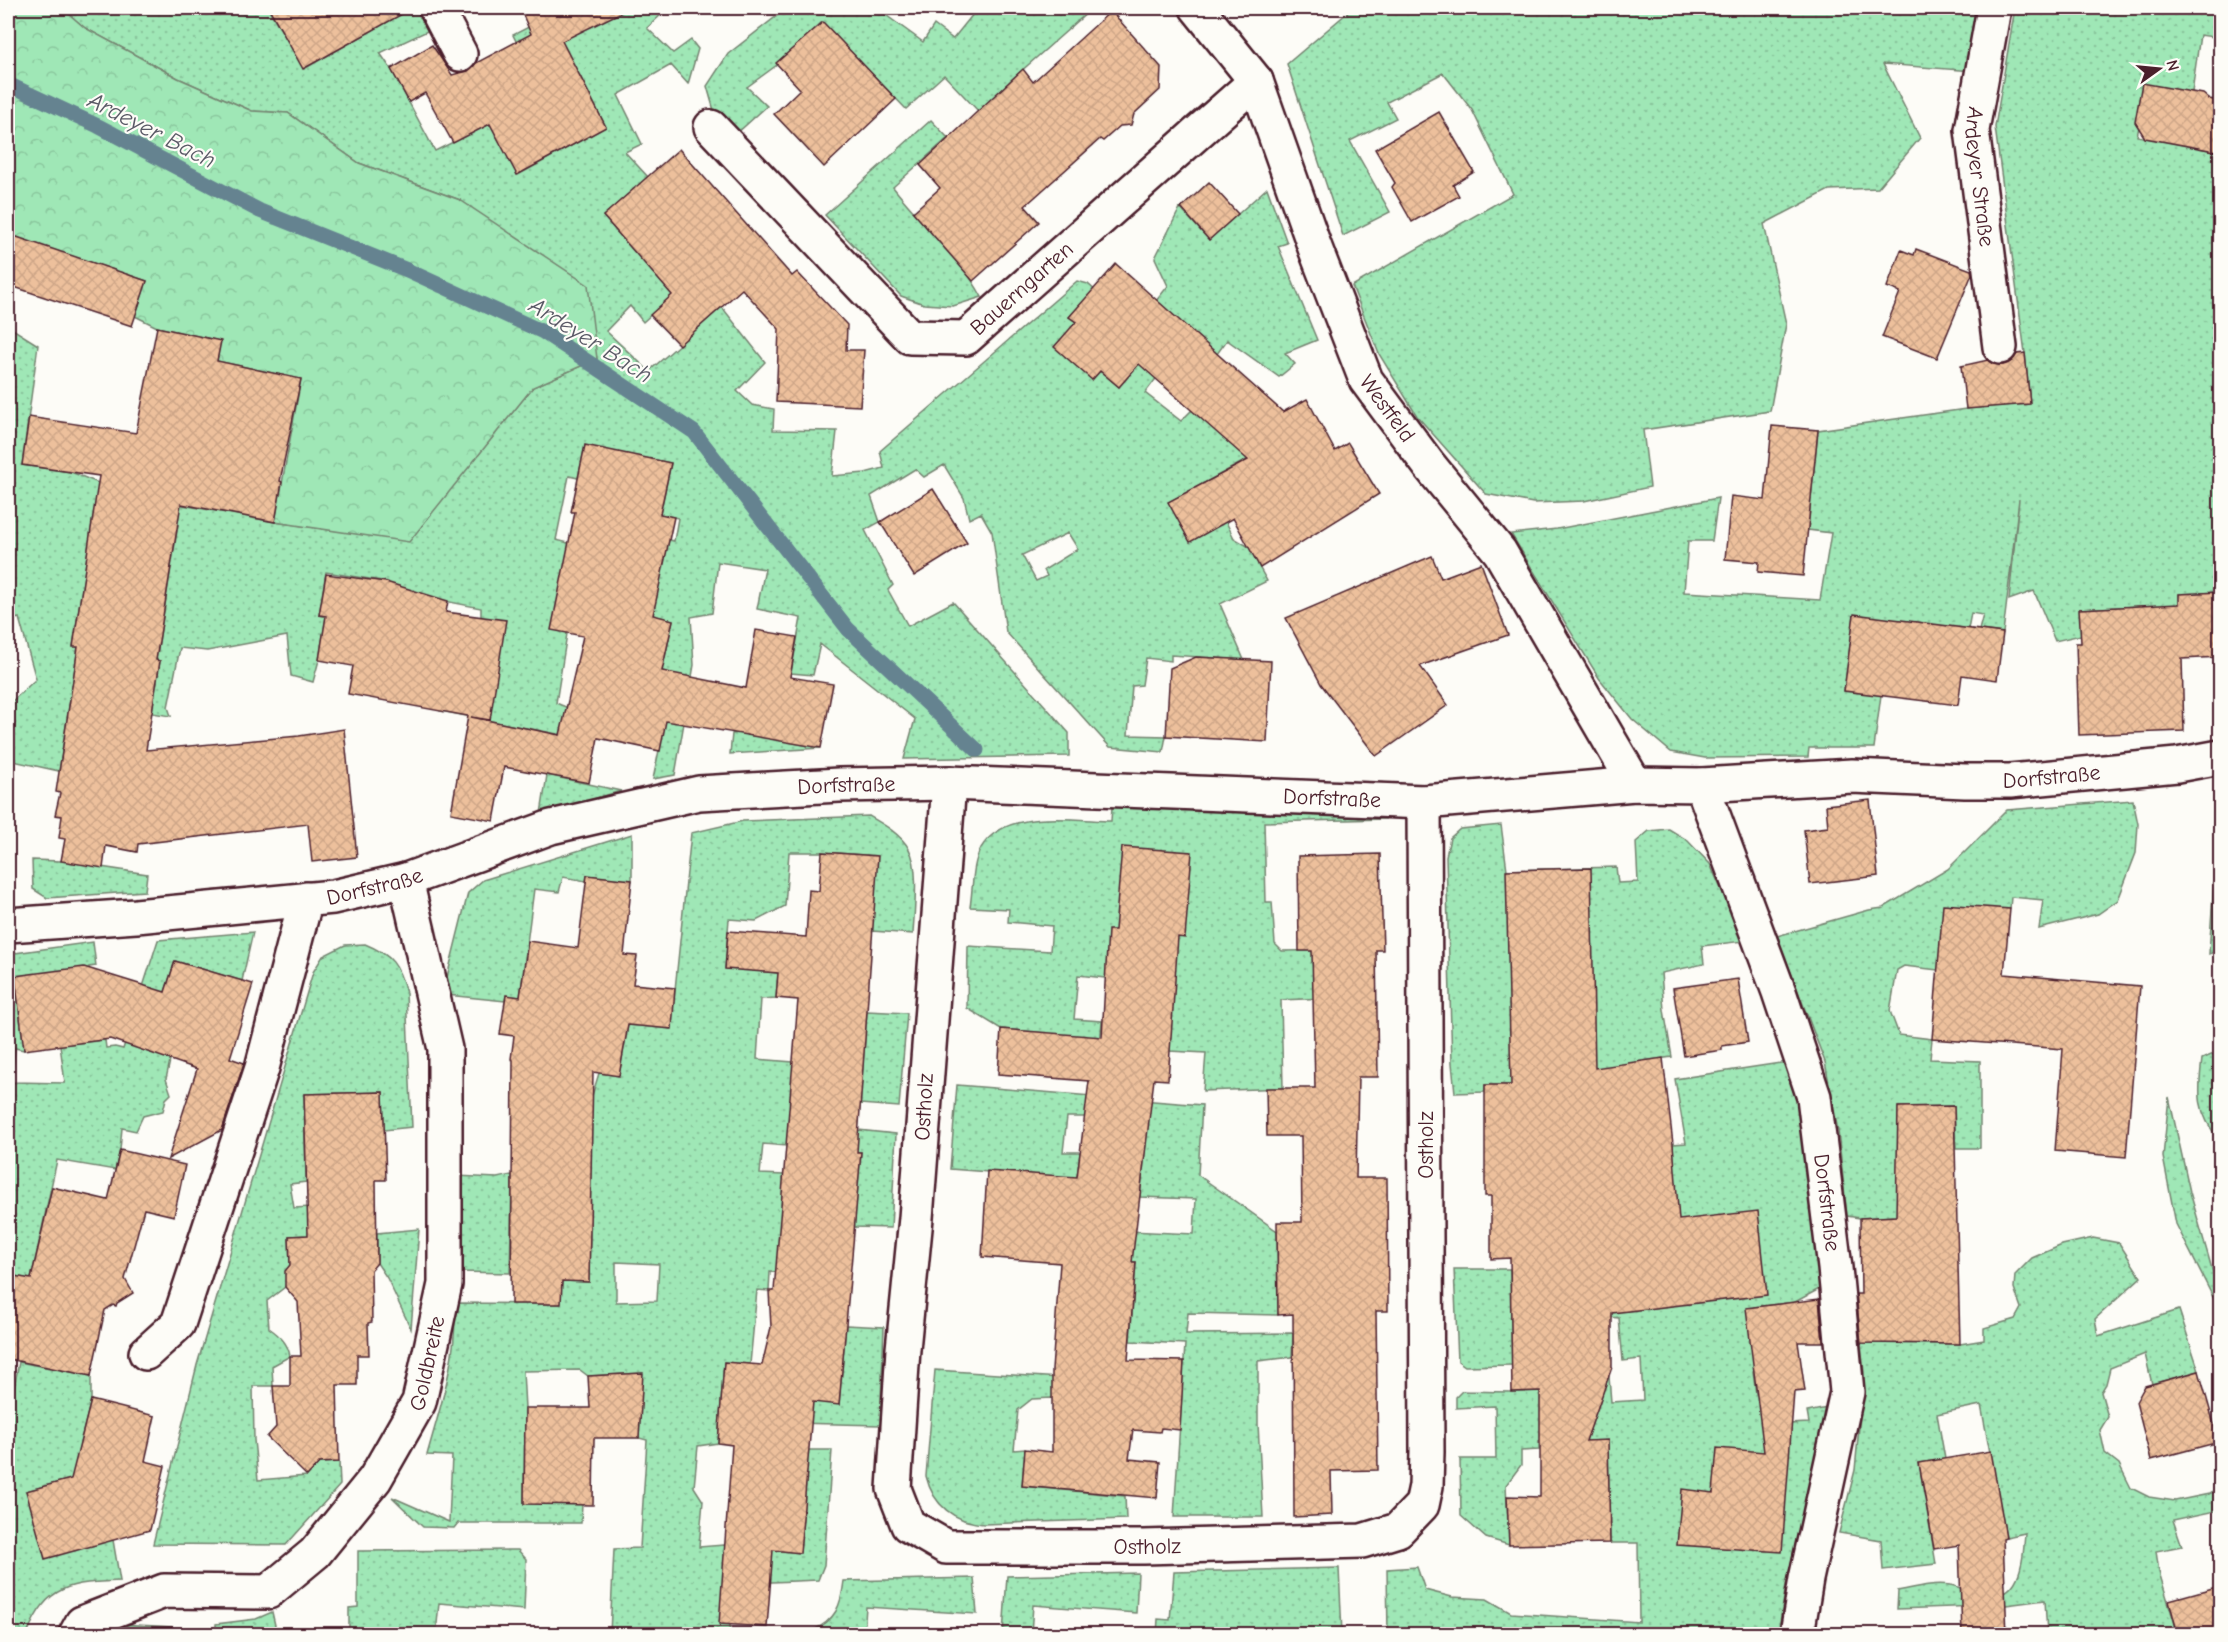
<svg xmlns="http://www.w3.org/2000/svg" width="2228" height="1642" font-family="'Comic Neue',sans-serif">
  <defs>
    <pattern id="grass-dots" width="8" height="8" patternUnits="userSpaceOnUse" patternTransform="scale(1.5)"><rect width="8" height="8" fill="#9fe7b6"/><path d="M2 2h.1M6 6h.1" fill="none" stroke="#8ac69d" stroke-width="1.8" stroke-linecap="round"/></pattern>
    <pattern id="forest-crowns" width="20" height="18" patternUnits="userSpaceOnUse" patternTransform="scale(1.5)"><rect width="20" height="18" fill="#9fe7b6"/><path d="M2 6a3 3 0 1 1 6 0M12 15a3 3 0 1 1 6 0" fill="none" stroke="#8ac69d"/></pattern>
    <pattern id="building-cross-hatch" width="8" height="8" patternUnits="userSpaceOnUse" patternTransform="scale(1.5)"><rect width="8" height="8" fill="#edc09c"/><path d="M0 0l8 8M0 8l8-8" fill="none" stroke="#cda587"/></pattern>
  </defs>
  <rect width="100%" height="100%" fill="#fdfcf7"/>
  <filter id="ink" filterUnits="userSpaceOnUse"><feTurbulence type="fractalNoise" baseFrequency=".0167" numOctaves="2"/><feDisplacementMap in="SourceGraphic" scale="12" xChannelSelector="R" yChannelSelector="G"/><feConvolveMatrix kernelMatrix="1 2 1 2 8 2 1 2 1" color-interpolation-filters="sRGB"/></filter>
  <g filter="url(#ink)">
    <g fill="url(#grass-dots)" stroke="#748370" stroke-width="1.5" fill-rule="evenodd">
      <path d="M62,8H268L304,69L391,20L385,8H423L436,27L380,53L391,69L435,151L490,124L518,175L606,127L580,76L543,95L513,35L546,18L584,29L568,8H662L665,11L647,28L673,53L691,40L698,49L688,84L671,65L618,95L642,144L625,152L648,177L603,216L673,295L643,322L630,306L606,331L649,371L722,307L765,362L737,391L752,405L774,409L773,430L837,431L832,476L865,473L884,468L880,451L1077,281L1088,284L1100,295L1083,302L1069,317L1076,322L1092,380L1100,371L1119,387L1148,354L1164,368L1145,393L1181,421L1192,410L1272,446L1169,502L1226,522L1234,538L1269,559L1258,565L1267,581L1220,604L1244,660L1171,655V661L1146,658L1142,685L1132,686L1128,735L1166,736L1163,752L1110,747L1006,632L992,532L981,513L969,519L964,498L944,465L924,477L915,469L871,496L880,522L865,530L893,585L888,590L908,626L953,602L1069,733V756L904,759L915,719L820,644L813,675L791,673L801,618L757,609L765,569L718,562L712,613L691,617L694,665L675,775L653,779L670,698L679,675L662,671L673,620L648,614L669,540L674,541L678,518L660,514L671,463L585,446L578,478L569,476L556,540L569,543L572,602L556,703L578,712L573,737L440,711L444,691L481,617V608L414,595L386,601L388,582L326,572L319,615L326,616L319,660L313,682L291,676L287,636L207,651L180,648L168,707L171,716L152,713L160,661L156,660L178,525L94,511L73,646L78,647L59,771L13,761L8,705L36,679L19,618L8,621V326L38,345L22,465L71,472L128,495L275,522L409,541L533,387L597,359L460,200L359,163L288,113L252,111L178,78L85,28ZM1068,533L1078,549L1044,570L1047,576L1036,581L1022,555Z"/>
      <path d="M787,8H876L923,42L934,25L953,39L978,8H1084L1088,12L1010,81L980,113L944,75L906,109L822,22L777,65L747,87L767,106L735,135L715,114L707,86L728,54Z"/>
      <path d="M1353,8H1984L1973,71L1883,64L1920,138L1878,188L1829,190L1764,224L1786,324L1770,411L1643,430L1650,487L1584,501L1533,503L1486,494L1417,416L1379,354L1352,286L1513,194L1472,110L1443,73L1387,102L1396,118L1350,141L1390,212L1343,236L1287,64Z"/>
      <path d="M2015,8H2220V38L2200,35L2192,92L2139,127L2137,136L2220,152V592L2179,594L2180,619L2142,606L2080,609L2081,635L2055,641L2034,591L2009,600L2019,499L2003,633L1979,630L1983,615L1971,613L1968,629L1854,615L1844,690L1881,695L1874,748H1809L1808,757L1705,758L1671,752L1632,719L1599,678L1511,534L1557,529L1718,498L1712,541H1688L1684,592L1820,600L1831,533L1808,530L1818,430L1966,409L2030,403L2025,353L1995,127Z"/>
      <path d="M931,120L948,138L893,187C920,222 962,259 982,297L953,306L924,304L901,296L825,215Z"/>
      <path d="M1267,188L1287,243L1278,246L1317,340L1285,353L1295,364L1279,377L1227,340L1217,354L1156,301L1168,286L1155,258L1180,208L1209,240Z"/>
      <path d="M738,733L821,748L730,754L732,734Z"/>
      <path d="M547,775L621,791L541,814Z"/>
      <path d="M2133,800L2138,824L2136,853L2118,900L2098,914L2039,929L2043,900L2011,897L2010,909L1938,970L1904,966L1897,970L1890,1011L1899,1035L1932,1039L1930,1059L1980,1061V1148H1956L1954,1106L1898,1107L1899,1216L1860,1218L1847,1216L1838,1131L1825,1062L1777,936L1869,910L1883,908L1948,869L2007,810Z"/>
      <path d="M2220,803V950L2209,954L2219,806Z"/>
      <path d="M1112,807L1345,812L1386,819L1264,822L1266,902H1272L1275,944L1282,951L1347,950L1349,997L1281,1000L1283,1088L1203,1091L1206,1053L1169,1051L1105,978L1078,975L1074,1019L1102,1021L1097,1080L1040,1077L1044,1033L1001,1029L967,1008L968,946L1050,951L1052,926L1008,922L1009,909L970,907C973,889 972,864 981,848C1005,808 1072,820 1111,821Z"/>
      <path d="M869,816C883,824 901,834 909,849C920,868 914,912 913,934L872,931L877,856L822,852H789L785,906L756,921L729,919L725,968L778,973L776,998L761,999L757,1059L793,1062L860,1104L867,1011L907,1013L899,1107L860,1104L858,1130L896,1134L891,1228L854,1227L861,1152L763,1144L760,1174L784,1175L803,1274L770,1272L769,1291L757,1290L750,1364L724,1362L718,1443L698,1446L694,1487L703,1501L699,1547L724,1545L800,1553L807,1468L792,1450H832L824,1565L818,1580L723,1584L730,1624V1634H610L614,1549L640,1548L647,1440L639,1438L642,1373L588,1376L580,1370L523,1371L525,1408L524,1503L582,1504L581,1523H458L454,1528L423,1527L392,1497L449,1522L452,1456L427,1455C440,1408 459,1352 454,1303L560,1304L562,1281L589,1282L592,1096L599,1073L619,1076L628,1025L671,1029L691,833L743,821ZM616,1262L659,1264L657,1301L616,1302Z"/>
      <path d="M1501,825L1507,870L1616,867L1618,883L1638,882L1636,842L1649,831L1669,829L1687,840L1710,864L1744,941L1702,946L1704,964L1661,973L1664,1010L1672,1057L1628,1063L1631,1131L1509,1085H1485V1092L1455,1093L1452,1063L1446,856L1450,838L1460,829Z"/>
      <path d="M632,834V881L587,875L586,881L563,877L559,892L534,889L520,997L506,995L505,1001L447,995V977L468,893L483,880Z"/>
      <path d="M32,860L61,861L147,874L145,891L47,898L33,889Z"/>
      <path d="M253,932L242,981L175,961L155,1023L171,1056L166,1079L171,1094L166,1099L163,1111L143,1116L136,1131L122,1128L120,1150L115,1170L57,1160L31,1279L8,1275V954L93,942L96,966L89,967V971L15,977L24,1050L15,1048L12,1082L65,1083L60,1045L105,1040L106,1048L115,1047L123,1049L158,940Z"/>
      <path d="M365,944C392,955 399,965 406,993L412,1127L384,1130L383,1092L304,1094L306,1182L290,1184L294,1208L311,1207L314,1235L289,1236L290,1265L285,1287L267,1301L269,1328C279,1335 288,1343 290,1356L272,1366L273,1386H253L254,1440L258,1480L307,1476L319,1463L339,1462L340,1485L286,1545L153,1544L197,1365L313,972L323,956L345,945Z"/>
      <path d="M2218,1052L2220,1053V1140C2196,1114 2198,1092 2202,1059Z"/>
      <path d="M1794,1061L1823,1287L1795,1302L1754,1307L1762,1369L1753,1371L1756,1394H1764L1767,1425L1809,1423L1807,1412L1827,1408L1786,1585L1778,1634H1388L1387,1569L1417,1567L1425,1590L1452,1597L1487,1599L1511,1613L1639,1622L1638,1543H1610L1608,1441H1539V1450L1521,1451V1465L1506,1485L1509,1545L1486,1538L1461,1516L1460,1459H1496L1495,1406L1456,1408V1397L1462,1391C1506,1392 1569,1396 1609,1377L1611,1402L1643,1400L1641,1359L1623,1361L1619,1318L1599,1316L1674,1166L1673,1144L1686,1143L1675,1079Z"/>
      <path d="M957,1085L1202,1105L1198,1175L1277,1231L1278,1315L1188,1313L1186,1334L1293,1333L1292,1357L1258,1361V1424L1263,1517H1174L1185,1344L1130,1341L1136,1262L1060,1257L1043,1227L1194,1234L1196,1199L1140,1197L1148,1124L1089,1117H1067L1063,1152H1080L1073,1208L1041,1176L950,1169Z"/>
      <path d="M2169,1097L2190,1192L2220,1297V1311L2176,1224L2163,1157Z"/>
      <path d="M512,1175L510,1273L459,1272L457,1176L497,1178Z"/>
      <path d="M419,1229L411,1329L387,1278L377,1263V1233Z"/>
      <path d="M2093,1238L2119,1243L2141,1277L2095,1319L2098,1336L2179,1310L2199,1371L2152,1384L2145,1354L2110,1368L2106,1384L2101,1392L2108,1417L2100,1430L2105,1453L2119,1464L2131,1488L2149,1497L2175,1501L2209,1494L2220,1488V1510L2173,1520L2182,1546L2156,1551L2159,1572L2178,1634H2047L2045,1600L2006,1605L1897,1609L1898,1591C1914,1588 1933,1582 1950,1585C1960,1586 1970,1594 1981,1595C2021,1602 2023,1562 2025,1533L2006,1537L1981,1405L1937,1414L1945,1459L1919,1463L1936,1564L1883,1570L1881,1540L1839,1533L1855,1470L1864,1373L1861,1343L1960,1344L1984,1340V1328L2015,1319L2021,1308L2014,1288L2015,1275L2032,1258L2062,1245Z"/>
      <path d="M1454,1269H1510L1512,1365L1465,1366L1458,1361Z"/>
      <path d="M846,1325L884,1327L880,1425L793,1423L795,1400L839,1404Z"/>
      <path d="M19,1362L91,1376V1400L80,1443L93,1473L26,1491L113,1540L120,1581C71,1583 47,1584 27,1634H8V1391L13,1393Z"/>
      <path d="M935,1370L1126,1382L1124,1404L1052,1398L1032,1399L1018,1410L1014,1450L1025,1449L1022,1486L1125,1496L1126,1519L984,1524C954,1522 933,1505 926,1476Z"/>
      <path d="M518,1550L526,1559L524,1610L439,1603L436,1634H349V1608L358,1607V1551Z"/>
      <path d="M1339,1568L1342,1634H1157L1158,1619L1170,1620L1174,1572Z"/>
      <path d="M1138,1573L1136,1613L1033,1605L1031,1634H1003L1007,1576Z"/>
      <path d="M974,1578L977,1614L866,1607L864,1634H808V1630L812,1631C836,1620 841,1606 844,1581Z"/>
      <path d="M272,1612L277,1634H216V1624L256,1619Z"/>
      <path d="M121,1624L172,1627V1634H98Z"/>
    </g>
    <path fill="url(#forest-crowns)" stroke="#748370" stroke-width="1.5" d="M8,8H62L85,28L178,78L252,111L288,113L359,163L460,200L588,285L597,359L533,387L409,542L275,522L301,379L217,361L220,341L157,327L135,316L147,281L8,235Z"/>
    <g fill="none" stroke-linecap="round" stroke-linejoin="round">
      <path stroke="#658390" stroke-width="15" d="M8,84L98,126L260,211L407,270L543,332L694,432L848,629L977,750"/>
    </g>
    <g fill="url(#building-cross-hatch)" stroke="#4a1f2b" stroke-width="1.5">
      <path d="M269,8H413L303,69Z"/>
      <path d="M520,8H630L562,41L606,127L517,175L490,124L453,143L425,93L409,102L391,69L432,45L452,75L468,71L476,63L531,34Z"/>
      <path d="M1111,11L1161,67L1160,90L1134,114L1131,125L1120,126L1103,141L1100,139L1025,206L1039,222L973,281L913,212L940,188L920,165L1023,69L1033,82Z"/>
      <path d="M823,22L896,99L824,167L774,114L800,89L776,63Z"/>
      <path d="M2142,83L2203,94L2209,99L2220,101V152L2145,138L2135,122Z"/>
      <path d="M1439,112L1474,172L1453,185L1459,196L1412,222L1392,187L1395,183L1375,149Z"/>
      <path d="M679,149L792,276L797,272L847,325L846,350H864L860,406L776,402L779,329L742,289L679,345L650,315L672,295L603,216Z"/>
      <path d="M1209,182L1238,214L1209,240L1181,208Z"/>
      <path d="M8,234L147,281L132,326L8,285Z"/>
      <path d="M1916,249L1971,270L1972,274L1937,358L1882,337L1900,292L1887,287L1901,250L1914,255Z"/>
      <path d="M1116,264L1283,412L1307,399L1335,451L1348,443L1379,494L1260,568L1233,518L1190,542L1168,502L1248,460L1139,364L1119,387L1100,371L1092,380L1054,347L1076,322L1069,317Z"/>
      <path d="M157,327L221,341L217,361L301,379L280,481L282,482L275,522L181,504L156,660L160,661L146,750L299,736L344,729L357,857L312,862L308,824L138,844L137,852L106,846L103,868L61,861L65,839L59,838L62,816L55,815L60,793L56,792L78,647H73L99,476L22,465L29,417L136,433Z"/>
      <path d="M2025,353L2030,404L1966,409L1961,366L1988,360L1993,364L2003,365L2012,361L2017,354Z"/>
      <path d="M1772,426L1818,430L1803,576L1758,572L1759,562L1725,559L1731,496L1765,500Z"/>
      <path d="M585,445L671,463L660,514L674,517L653,615L673,620L662,671L746,688L756,630L797,637L790,677L833,684L821,748L666,721L660,751L598,738L589,783L504,767L494,821L451,813L468,716L348,694L353,666L319,660L326,616L319,615L326,574L386,582L448,601L446,612L506,620L490,720L471,717L560,735L583,636L551,630L575,512H571Z"/>
      <path d="M933,489L967,543L914,576L880,522Z"/>
      <path d="M1432,556L1441,578L1481,563L1508,635L1420,666L1448,705L1376,756L1321,684L1286,618Z"/>
      <path d="M2220,592V657L2182,659L2184,731L2079,735L2076,643H2081L2079,609L2179,604V594Z"/>
      <path d="M1854,614L2003,633L1997,680L1962,675L1958,705L1844,691Z"/>
      <path d="M1196,657L1271,661L1267,742L1166,736L1170,668Z"/>
      <path d="M1870,800L1878,876L1810,884L1804,830L1828,827L1826,805Z"/>
      <path d="M1122,847L1192,852L1185,938L1178,937L1168,1080L1154,1079L1132,1262H1136L1128,1360L1184,1361L1180,1430L1161,1428L1160,1432L1133,1430L1129,1459L1160,1462L1157,1498L1022,1486L1025,1449L1052,1452V1370L1060,1263L982,1257L987,1171L1077,1177L1089,1081L998,1074L1001,1029L1102,1037L1108,930H1115Z"/>
      <path d="M822,852L878,856L857,1152H861L839,1405L813,1402L800,1553L773,1550L767,1627L719,1624L732,1445L718,1443L724,1362L762,1365L771,1327L769,1291H774L798,1000L776,998L778,973L725,969L728,931L806,937L809,890L819,891Z"/>
      <path d="M1380,854L1383,950H1376L1378,1077H1358L1356,1178H1387L1388,1311H1376L1378,1470L1331,1471L1332,1515L1294,1517L1293,1314L1278,1315L1277,1222H1302L1301,1136H1267L1266,1088H1315L1312,951H1299L1298,856Z"/>
      <path d="M1591,868L1595,1068L1663,1058L1673,1144L1679,1220L1758,1211L1767,1295L1612,1313V1367L1586,1441L1608,1440L1610,1543L1509,1545L1507,1496L1540,1497V1391L1512,1392L1510,1258L1491,1259V1196H1485V1085H1511L1506,870Z"/>
      <path d="M587,875L632,880L624,955L637,956L633,984L675,988L672,1029L628,1025L619,1076L593,1072L589,1282L562,1281L561,1304H511L513,1060L511,1059L514,1036L500,1034L506,995L520,997L528,941L578,948Z"/>
      <path d="M1943,904L2010,909L2004,974L2140,986L2126,1157L2055,1151L2063,1049L1932,1039Z"/>
      <path d="M175,961L253,984L230,1058L244,1063L222,1130L168,1159L197,1069L110,1039L24,1050L15,976L84,967L165,992Z"/>
      <path d="M1738,979L1748,1042L1722,1046V1050L1684,1056L1673,988Z"/>
      <path d="M383,1092L386,1180H376L377,1263L371,1270L372,1322L368,1323L369,1355H357V1385H337L339,1462L319,1463L307,1476L267,1437L276,1427L273,1386H290V1356H301L298,1302L285,1287V1271L290,1265L289,1236L308,1235L304,1094Z"/>
      <path d="M1954,1106L1960,1344L1861,1343L1856,1294H1861L1860,1218L1896,1216L1898,1107Z"/>
      <path d="M120,1150L185,1165L174,1216L144,1209L125,1279L133,1293L117,1303L116,1306L113,1305L105,1310L91,1376L8,1359V1275L31,1279L52,1187L108,1200Z"/>
      <path d="M1819,1299L1823,1342H1798L1805,1391L1794,1392L1782,1552L1677,1545L1682,1489L1713,1493L1717,1448L1764,1452L1746,1308Z"/>
      <path d="M2199,1371L2219,1442L2151,1460L2136,1402L2145,1386Z"/>
      <path d="M643,1373L639,1438H594L593,1505L524,1504L525,1408H590L588,1376Z"/>
      <path d="M91,1400L155,1416L145,1461L165,1466L150,1530L45,1559L26,1491L71,1479Z"/>
      <path d="M1991,1451L2006,1537L2003,1538L2007,1635H1962L1959,1545L1934,1549L1919,1463Z"/>
      <path d="M2220,1586V1635H2178L2169,1600Z"/>
    </g>
    <g fill="none" stroke-linecap="round" stroke-linejoin="round">
      <g stroke="#4a1f2b" stroke-width="38">
        <g id="minor">
          <path d="M436,8L460,54"/>
          <path id="s1" d="M1197,8L1256,81L1315,248L1366,380L1429,465L1500,552L1635,784"/>
          <path id="s2" d="M1994,8L1972,130L2000,347"/>
          <path id="s3" d="M711,127L910,337L966,338L1256,81"/>
          <path id="s4" d="M949,783L916,1218L903,1349L894,1489L908,1525L946,1547H1144L1362,1541L1398,1530L1422,1505L1426,1486L1427,1452L1424,802"/>
          <path id="s5" d="M1702,785L1779,992L1814,1097L1835,1268L1847,1392L1806,1579L1797,1634"/>
          <path id="s6" d="M8,925L136,916L333,897L406,880L551,827L699,793L839,785L949,783L1424,802L1635,784L1702,785L1852,776L1965,781H2010L2177,765L2220,757"/>
          <path d="M146,1353L178,1324L262,1068L306,899"/>
          <path id="s7" d="M76,1634L82,1623L164,1591L268,1592L315,1553L375,1479L419,1402L445,1284V1049L406,880"/>
        </g>
      </g>
      <use href="#minor" stroke="#fdfcf7" stroke-width="33"/>
    </g>
  </g>
  <g text-anchor="middle" dominant-baseline="central" stroke-width="4.5" stroke-linejoin="round" paint-order="stroke">
    <g font-size="22" fill="#4a1f2b" stroke="#fdfcf7">
      <text stroke="none"><textPath href="#s2" startOffset="171">Ardeyer Straße</textPath></text>
      <text stroke="none"><textPath href="#s3" startOffset="420">Bauerngarten</textPath></text>
      <text stroke="none"><textPath href="#s1" startOffset="448">Westfeld</textPath></text>
      <text stroke="none"><textPath href="#s6" startOffset="2062">Dorfstraße</textPath></text>
      <text stroke="none"><textPath href="#s6" startOffset="855">Dorfstraße</textPath></text>
      <text stroke="none"><textPath href="#s6" startOffset="1341">Dorfstraße</textPath></text>
      <text stroke="none"><textPath href="#s6" startOffset="369">Dorfstraße</textPath></text>
      <text transform="translate(924 1107) rotate(-87)">Ostholz</text>
      <text transform="translate(1426 1145) rotate(-90)">Ostholz</text>
      <text stroke="none"><textPath href="#s5" startOffset="438">Dorfstraße</textPath></text>
      <text stroke="none"><textPath href="#s7" startOffset="489">Goldbreite</textPath></text>
      <text stroke="none"><textPath href="#s4" startOffset="992">Ostholz</textPath></text>
    </g>
    <g font-size="24" font-style="italic" fill="#5a5966" stroke="#fdfcf7">
      <text transform="translate(152 130) rotate(27)">Ardeyer Bach</text>
      <text transform="translate(591 340) rotate(32)">Ardeyer Bach</text>
    </g>
  </g>
  <rect width="2228" height="1642" fill="none" stroke="#fdfcf7" stroke-width="30"/>
  <rect x="15" y="15" width="2198" height="1612" fill="none" stroke="#4a1f2b" stroke-width="2" filter="url(#ink)"/>
  <g transform="translate(2159 69) rotate(75)" stroke="#fdfcf7" stroke-width="4.5" paint-order="stroke">
  <path d="M0-4.5L10 22L0 15L-10 22Z" fill="#4a1f2b"/>
  <text y="-9" font-size="16" font-weight="bold" text-anchor="middle" fill="#4a1f2b">N</text>
  </g>
</svg>
